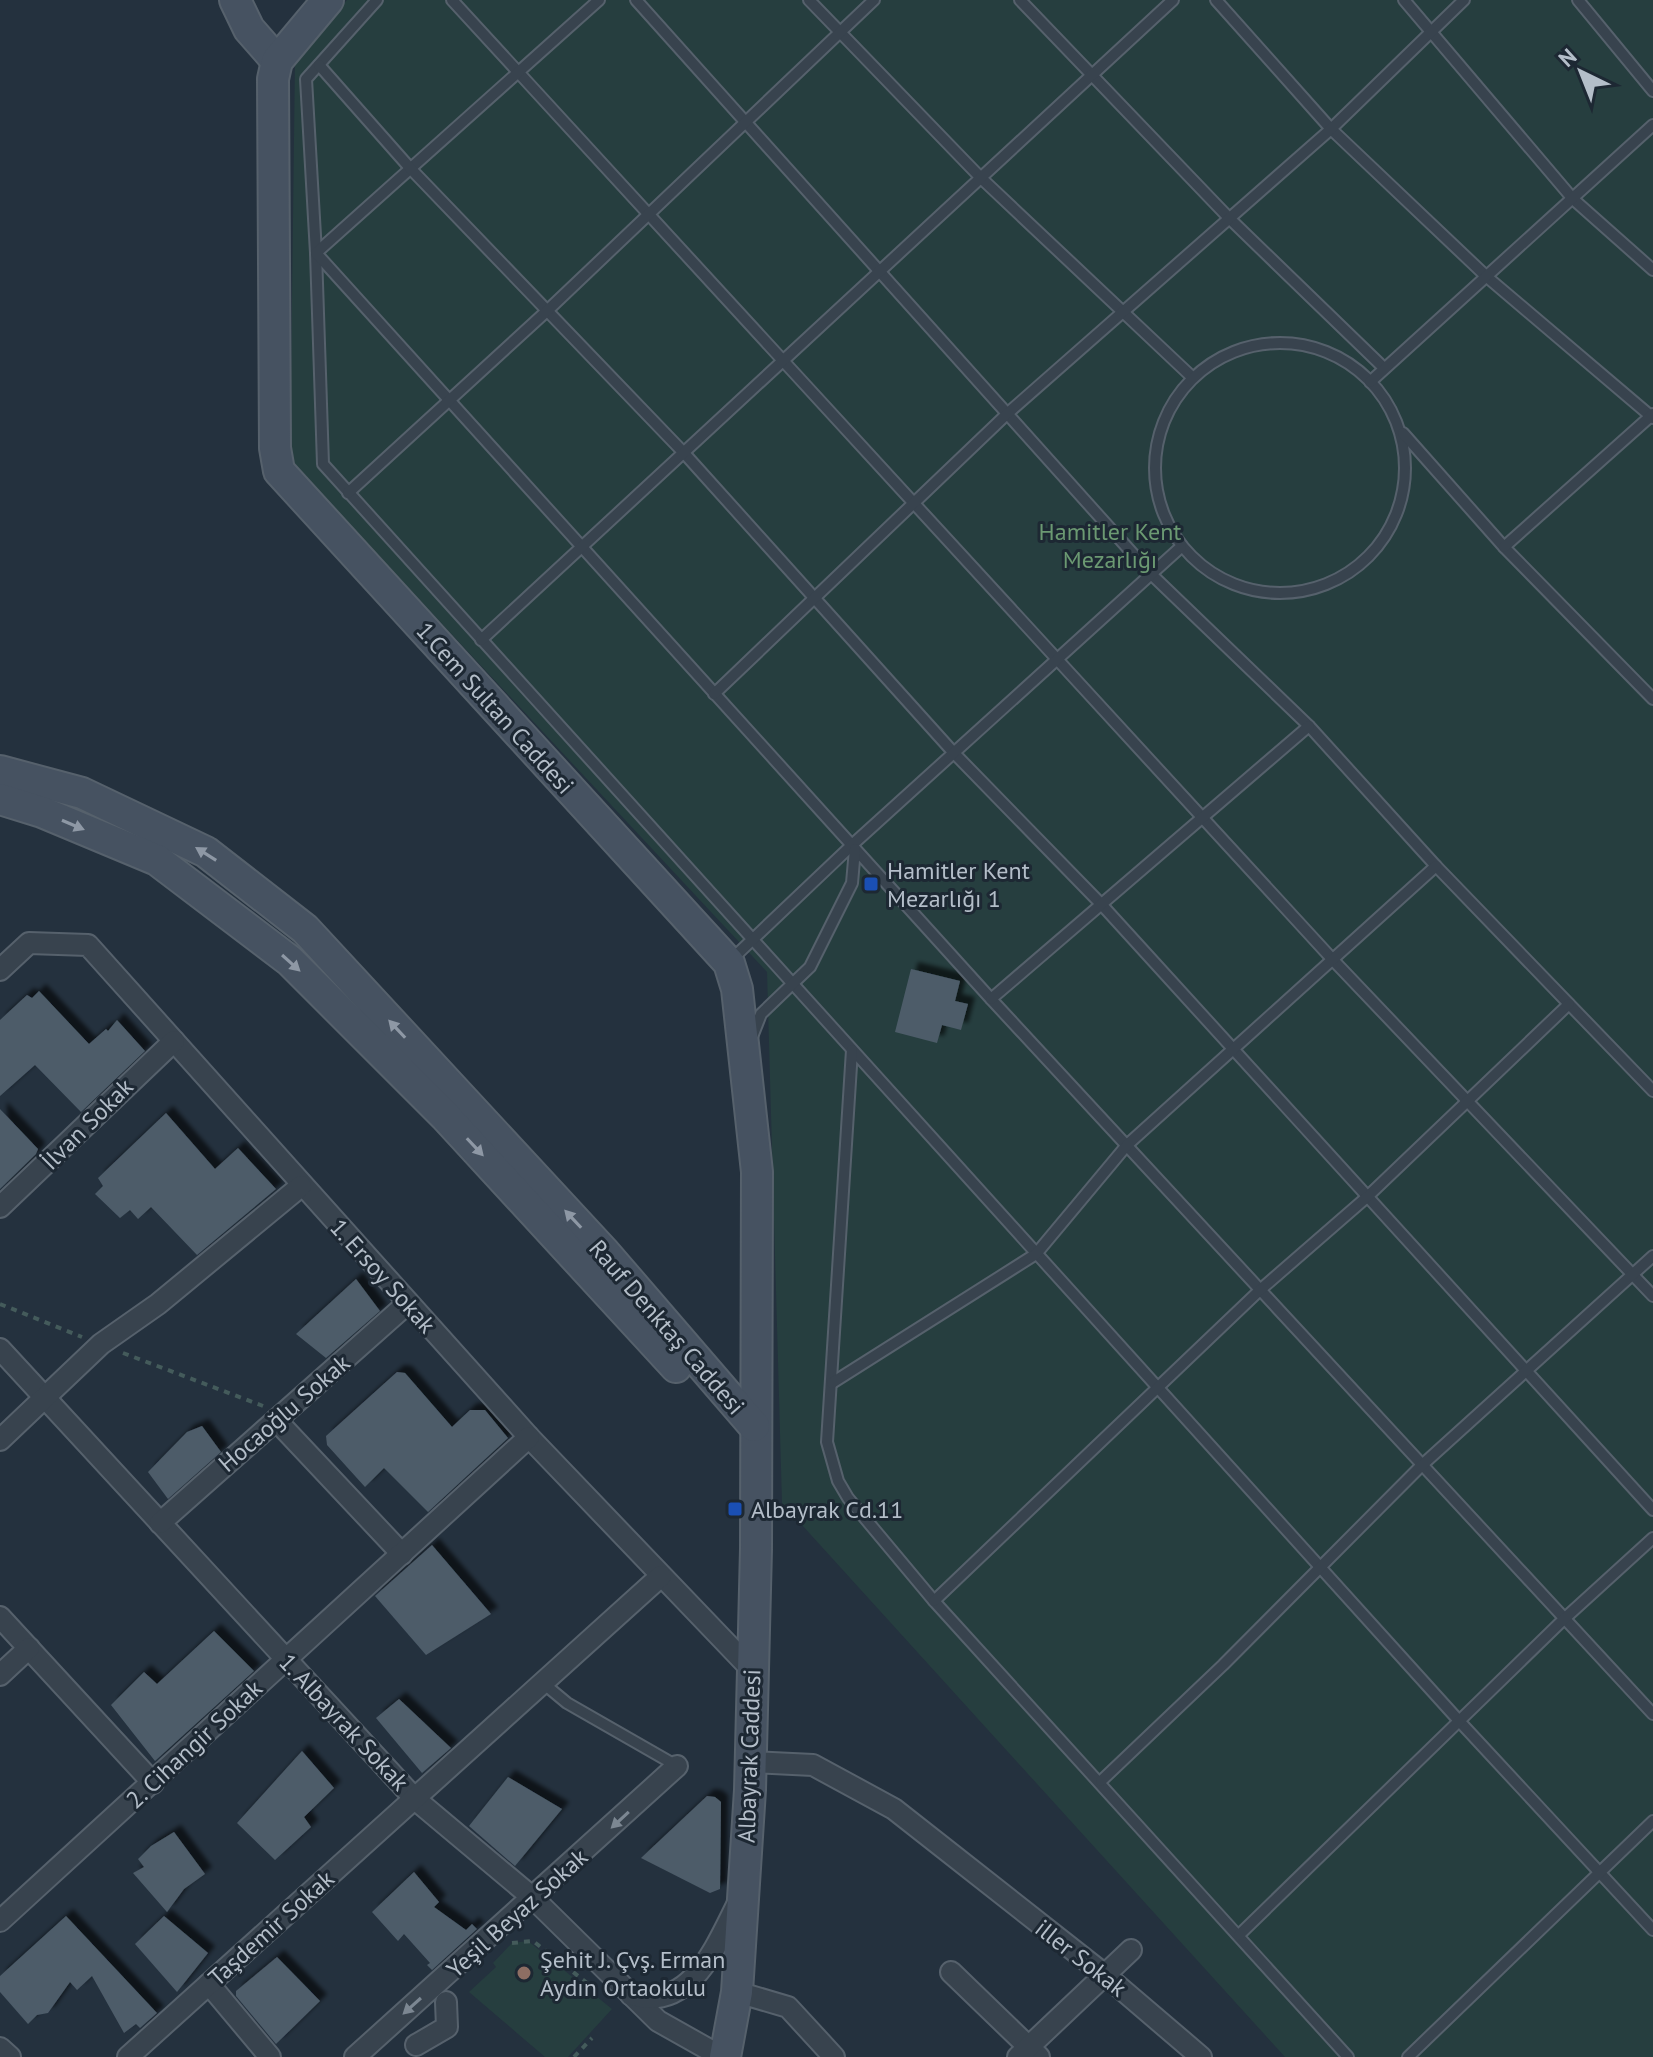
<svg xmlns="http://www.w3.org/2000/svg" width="1653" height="2057" font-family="'PT Sans',sans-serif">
  <defs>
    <filter id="shadow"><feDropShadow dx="7" dy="-7" stdDeviation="2" flood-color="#0009"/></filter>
  </defs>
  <rect width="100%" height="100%" fill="#24313e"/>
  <g fill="#263e3f">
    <path d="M347,0H1653V2057H1285L782,1503L767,972L290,461L295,57Z"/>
    <path d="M528,1941L612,2009L568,2057H545L469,1992L496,1967L493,1963L512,1943Z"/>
  </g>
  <g fill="#4d5c69" filter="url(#shadow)">
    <path d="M911,969L960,981L955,1001L968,1004L961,1030L942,1025L937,1043L895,1032Z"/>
    <path d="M39,991L89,1044L106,1029L108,1031L117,1020L145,1051L81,1112L35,1065L0,1096V1020L27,995L32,998Z"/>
    <path d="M0,1109L38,1149L36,1154L0,1189Z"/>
    <path d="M166,1113L215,1169L238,1148L276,1189L197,1255L151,1207L138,1219L130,1210L120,1218L95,1194L103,1186L98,1178Z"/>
    <path d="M356,1279L380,1311L326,1358L296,1334Z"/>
    <path d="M397,1372L405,1373L452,1427L470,1410H485L508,1438L428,1512L384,1468L365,1487L327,1445L326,1436Z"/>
    <path d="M202,1426L221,1452L168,1499L148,1472L187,1432Z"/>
    <path d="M432,1545L491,1614L426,1655L375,1596Z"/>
    <path d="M214,1631L254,1671L155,1761L111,1705L144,1672L157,1684Z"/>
    <path d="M399,1699L451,1748L422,1773L376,1718Z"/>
    <path d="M302,1751L334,1788L304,1817L311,1827L275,1860L237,1823Z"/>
    <path d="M508,1777L562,1809L515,1866L469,1826Z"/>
    <path d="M707,1796L715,1797L721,1802L720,1889L710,1893L641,1858Z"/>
    <path d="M174,1832L205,1874L184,1889L167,1912L133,1873L144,1867L138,1859L151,1846Z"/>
    <path d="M414,1872L439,1902L434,1907L466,1930L472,1924L477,1929L432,1970L427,1965L430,1963L404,1934L398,1941L372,1912Z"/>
    <path d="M66,1916L157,2013L140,2028L136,2024L124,2033L92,1976L77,1990L70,1982L48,2013L37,2015L28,2024L0,1992V1976Z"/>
    <path d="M164,1916L208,1953L177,1992L135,1944Z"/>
    <path d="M277,1957L320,2001L276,2044L236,1996V1991Z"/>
  </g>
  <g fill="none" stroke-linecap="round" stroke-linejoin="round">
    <g stroke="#56616c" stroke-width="14">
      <g id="lane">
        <path d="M377,0L306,79L316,253L323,464L1461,1723L1653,1930"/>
        <path d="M452,0L1334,961L1653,1296"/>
        <path d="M599,0L316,253L991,999L1653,1714"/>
        <path d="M636,0L1151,574L1309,726L1436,866L1653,1091"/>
        <path d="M809,0L981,178L1192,377"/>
        <path d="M1020,0L1230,219L1384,368"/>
        <path d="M1216,0L1331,129L1487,277L1653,418"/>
        <path d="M1404,0L1573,199L1653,270"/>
        <path d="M1578,0L1653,91"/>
        <path d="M319,65L410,168L684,453L953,752L1102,905L1653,1510"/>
        <circle cx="1280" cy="468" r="125"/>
        <path d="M1370,382L1653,125"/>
        <path d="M1403,433L1504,547L1653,699"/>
        <path d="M348,493L549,309L874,0"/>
        <path d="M1504,547L1653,414"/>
        <path d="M481,640L1173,0"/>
        <path d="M714,694L1008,413L1331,129L1464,0"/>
        <path d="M732,959L852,845L1181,547"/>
        <path d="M991,999L1309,726"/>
        <path d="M752,1037L761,1014L810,967L852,883L855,849"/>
        <path d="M852,1050L827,1442L838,1481L848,1498L934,1601L1348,2057"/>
        <path d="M832,1383L1036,1254L1127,1145L1436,866"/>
        <path d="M934,1601L1260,1290L1367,1197L1569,1004"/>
        <path d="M543,1683L567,1703L677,1766"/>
        <path d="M1101,1781L1223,1665L1421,1466L1653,1256"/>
        <path d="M1239,1935L1564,1619L1653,1538"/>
        <path d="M1408,2057L1653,1821"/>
      </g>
    </g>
    <g stroke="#56616c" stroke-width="24">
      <g id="street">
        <path d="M0,970L29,943L88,945L529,1437L753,1671"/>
        <path d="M0,1207L174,1041"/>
        <path d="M0,1349L415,1799L533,1898L658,2021L722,2057"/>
        <path d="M276,1420L402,1554"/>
        <path d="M0,1440L101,1344L158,1304L301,1186"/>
        <path d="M160,1523L408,1303"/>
        <path d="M0,1617L153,1783"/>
        <path d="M0,1675L29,1648"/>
        <path d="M751,1762L813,1765L894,1809L1105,1975L1201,2057"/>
        <path d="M0,1921L529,1437"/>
        <path d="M951,1972L1039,2057"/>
        <path d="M209,1984L270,2057"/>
        <path d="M737,1992L788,2007L834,2057"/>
        <path d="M631,1995C691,2012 716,1946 738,1903"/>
        <path d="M416,2045L447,2027L446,2002"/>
        <path d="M0,2048L10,2057"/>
        <path d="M128,2057L661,1576"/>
        <path d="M355,2057L677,1766"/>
        <path d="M1018,2057L1131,1950"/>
      </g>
    </g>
    <g stroke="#56616c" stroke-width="34">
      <g id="secondary">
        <path d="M235,0L249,29L277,61"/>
        <path d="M328,0L277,61L273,79L275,448L279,471L729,963L737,989L757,1172L756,1549L750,1790L737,1992L725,2057"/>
        <path d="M0,771L82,793L206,852L305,929L605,1253L754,1426"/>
        <path d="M0,799L42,812L157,860L290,961L446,1117L676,1367"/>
      </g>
    </g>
    <g stroke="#445b5b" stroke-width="4" stroke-dasharray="6 6" stroke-linecap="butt">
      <path d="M0,1304L82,1337"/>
      <path d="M123,1353L263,1406"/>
      <path d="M512,1943L533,1941L591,1986"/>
      <path d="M574,2057L592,2038"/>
    </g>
    <use href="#lane" stroke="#38434e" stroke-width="10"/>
    <use href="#street" stroke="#38434e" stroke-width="20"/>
    <use href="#secondary" stroke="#465261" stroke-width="30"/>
  </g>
  <defs><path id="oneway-solid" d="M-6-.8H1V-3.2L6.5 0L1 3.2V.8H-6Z" transform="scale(2)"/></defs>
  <g fill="#8e98a5">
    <use href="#oneway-solid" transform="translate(73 825) rotate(23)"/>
    <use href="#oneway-solid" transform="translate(206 854) rotate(-148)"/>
    <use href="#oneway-solid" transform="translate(291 963) rotate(42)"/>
    <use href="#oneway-solid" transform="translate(397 1029) rotate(-133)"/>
    <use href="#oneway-solid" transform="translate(475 1147) rotate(47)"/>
    <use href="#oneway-solid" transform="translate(573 1219) rotate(-133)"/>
  </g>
  <g fill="#7c8792">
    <use href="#oneway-solid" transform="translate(620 1820) rotate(137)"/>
    <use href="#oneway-solid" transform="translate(412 2006) rotate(138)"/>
  </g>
  <g fill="#1a4fb4" stroke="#1d2833" stroke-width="3">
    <rect x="863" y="876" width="16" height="16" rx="4"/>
    <rect x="727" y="1501" width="16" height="16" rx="4"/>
  </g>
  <circle fill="#8d6e63" stroke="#1d2833" stroke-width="3" cx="524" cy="1973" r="8"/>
  <g text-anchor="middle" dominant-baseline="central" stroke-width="6" stroke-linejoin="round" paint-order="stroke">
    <g font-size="24" fill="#6b9972" stroke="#1d2833">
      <text x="1110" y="531">Hamitler Kent<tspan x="1110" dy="28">Mezarlığı</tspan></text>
    </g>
    <g font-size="24" fill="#b4bec9" stroke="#1d2833">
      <text transform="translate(495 708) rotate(48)">1.Cem Sultan Caddesi</text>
      <text transform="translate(87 1124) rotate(-45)">İlvan Sokak</text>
      <text transform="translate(383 1276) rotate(48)">1. Ersoy Sokak</text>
      <text transform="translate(667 1327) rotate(49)">Rauf Denktaş Caddesi</text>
      <text transform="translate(284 1413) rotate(-41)">Hocaoğlu Sokak</text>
      <text transform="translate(344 1722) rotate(47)">1. Albayrak Sokak</text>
      <text transform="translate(194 1744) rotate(-43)">2. Cihangir Sokak</text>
      <text transform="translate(749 1756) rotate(-88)">Albayrak Caddesi</text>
      <text transform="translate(517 1913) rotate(-42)">Yeşil Beyaz Sokak</text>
      <text transform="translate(271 1928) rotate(-42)">Taşdemir Sokak</text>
      <text transform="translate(1081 1958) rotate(38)">iller Sokak</text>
    </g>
    <g font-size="24" fill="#b4bec9" stroke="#1d2833" text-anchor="start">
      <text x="887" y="870">Hamitler Kent<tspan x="887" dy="28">Mezarlığı 1</tspan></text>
      <text x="751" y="1509">Albayrak Cd.11</text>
      <text x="540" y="1959">Şehit J. Çvş. Erman<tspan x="540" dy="28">Aydın Ortaokulu</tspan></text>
    </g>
  </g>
  <g transform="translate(1581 72) rotate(317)" stroke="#1d2833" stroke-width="6" paint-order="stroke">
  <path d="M0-6L14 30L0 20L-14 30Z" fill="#b4bec9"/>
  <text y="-12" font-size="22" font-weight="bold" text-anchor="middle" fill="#b4bec9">N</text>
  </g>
</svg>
